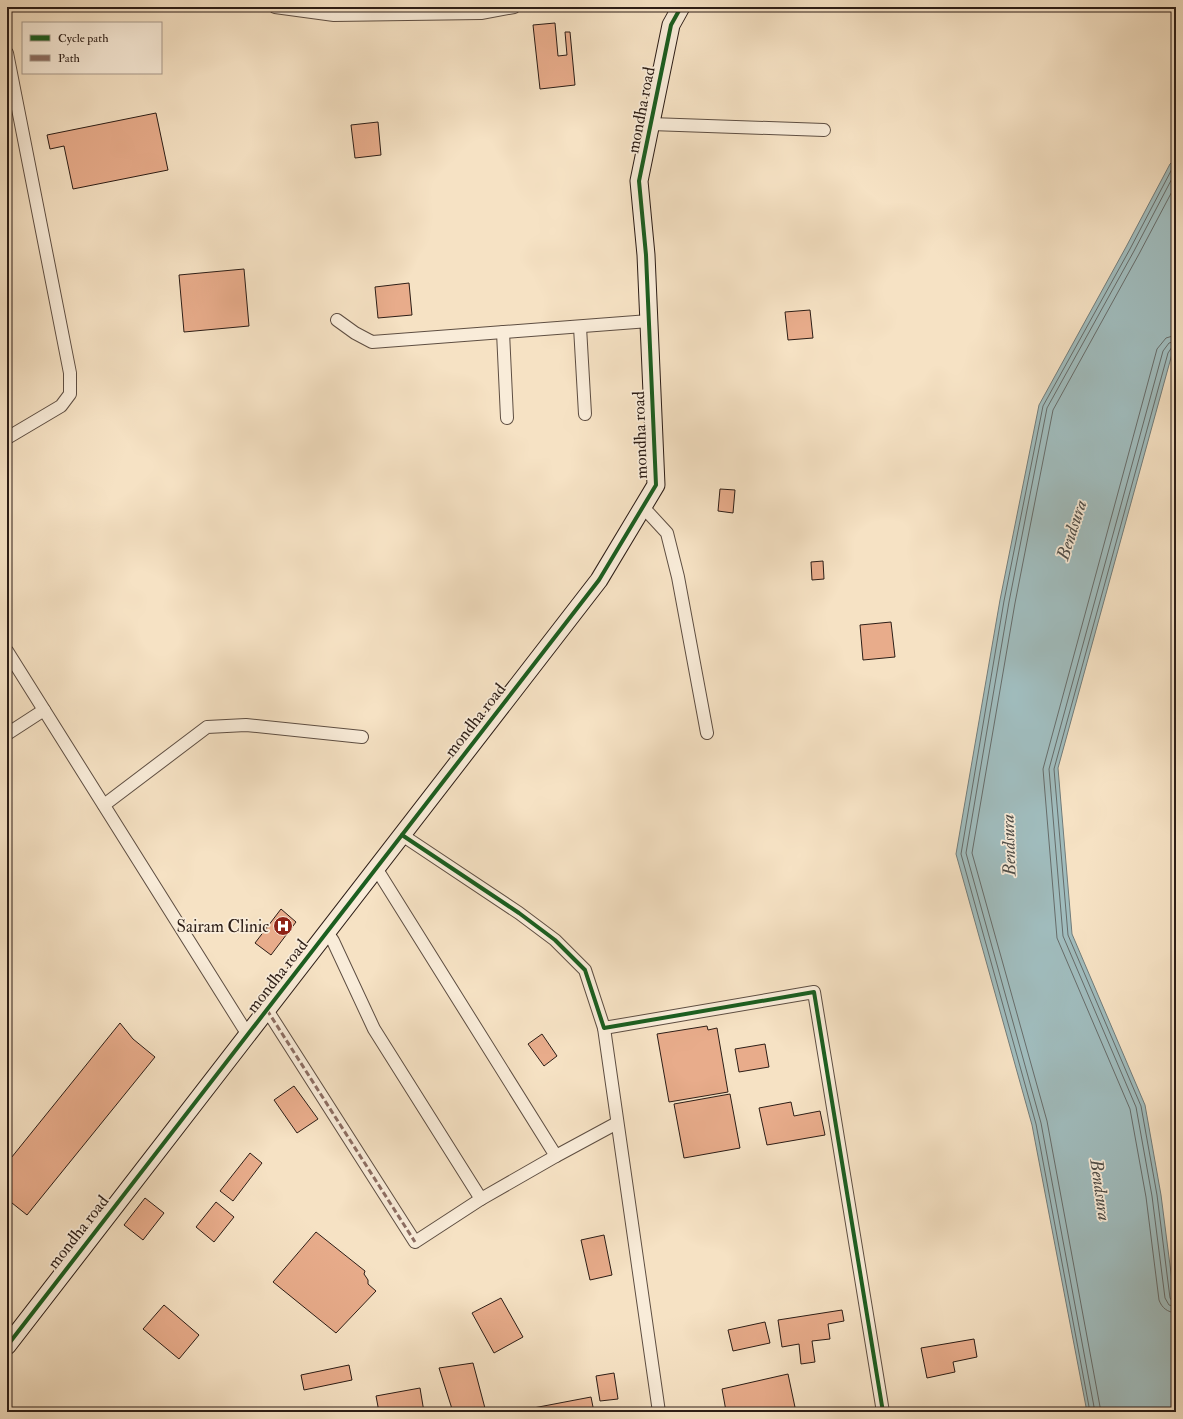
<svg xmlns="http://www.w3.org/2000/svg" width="1183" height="1419" font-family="'IM FELL Double Pica',serif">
  <rect width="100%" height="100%" fill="#f6e2c4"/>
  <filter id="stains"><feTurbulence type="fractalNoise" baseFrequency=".005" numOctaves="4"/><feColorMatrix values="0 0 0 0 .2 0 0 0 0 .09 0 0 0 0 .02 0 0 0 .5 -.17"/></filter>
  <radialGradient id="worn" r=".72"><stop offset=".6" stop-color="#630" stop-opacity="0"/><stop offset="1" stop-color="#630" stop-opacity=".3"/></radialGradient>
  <path fill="#a0bcbd" stroke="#727c7a" d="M1176,158V348L1172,354L1058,768L1072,934L1145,1105L1161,1195L1176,1312V1412H1087L1032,1125L956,854L1000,600L1039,405L1126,247L1170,164Z"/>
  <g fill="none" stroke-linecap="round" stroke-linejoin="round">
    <g stroke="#666c6a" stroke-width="1">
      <path d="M1176,335L1166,338L1157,349L1043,769L1057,938L1130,1109L1146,1197L1159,1300C1162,1308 1167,1312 1176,1313"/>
      <path d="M1176,341L1169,343L1163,351L1049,769L1063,936L1136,1107L1152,1196L1165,1298L1169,1305L1176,1307"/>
      <path d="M1176,346L1172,347L1168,353L1054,769L1068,935L1141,1106L1157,1195L1170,1298L1172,1301L1176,1302"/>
      <path d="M1090,1412L1036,1124L961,854L1004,601L1043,406L1130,249L1173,167L1176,163"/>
      <path d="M1095,1412L1041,1123L966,853L1009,602L1047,408L1134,251L1176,171"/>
      <path d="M1101,1412L1047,1121L972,853L1015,603L1053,410L1139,254L1176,184"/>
    </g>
  </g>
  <g fill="#e8ac8b" stroke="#2c1d16">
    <path d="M555,23L558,56L567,55L565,32H570L575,85L540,89L533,25Z"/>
    <path d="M156,113L168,170L73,189L64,146L50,149L47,135Z"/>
    <path d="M378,122L381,155L355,158L351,125Z"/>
    <path d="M244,269L249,326L184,332L179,275Z"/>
    <path d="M409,283L412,315L378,318L375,287Z"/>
    <path d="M810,310L813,338L788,340L785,312Z"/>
    <path d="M720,489L735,490L733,513L718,511Z"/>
    <path d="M823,561L824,579L812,580L811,562Z"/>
    <path d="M891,622L895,657L863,660L860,625Z"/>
    <path d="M281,909L296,922L271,955L255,943Z"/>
    <path d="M120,1023L133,1039L155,1057L27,1215L7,1199V1163Z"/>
    <path d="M707,1026L708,1030L717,1028L728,1092L669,1102L657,1034Z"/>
    <path d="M542,1034L557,1056L544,1066L528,1044Z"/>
    <path d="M765,1044L769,1067L739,1072L735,1049Z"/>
    <path d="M294,1086L318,1119L297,1133L274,1100Z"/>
    <path d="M730,1094L740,1148L684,1158L674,1104Z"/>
    <path d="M791,1102L794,1116L820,1111L825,1135L767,1145L759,1108Z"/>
    <path d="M250,1153L262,1163L233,1201L220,1191Z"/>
    <path d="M145,1198L164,1213L143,1240L124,1225Z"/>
    <path d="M216,1202L234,1217L214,1242L196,1227Z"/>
    <path d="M316,1232L365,1271L364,1274L368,1280V1284L376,1291L336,1333L273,1282Z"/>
    <path d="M604,1235L612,1275L590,1280L581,1240Z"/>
    <path d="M501,1298L523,1337L494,1353L472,1313Z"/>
    <path d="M164,1305L199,1335L179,1359L143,1329Z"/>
    <path d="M842,1310L844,1321L828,1324L830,1339L812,1341L815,1362L801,1364L799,1344L782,1347L778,1320Z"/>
    <path d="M765,1322L770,1343L733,1351L728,1330Z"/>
    <path d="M974,1339L977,1357L953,1362L955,1372L927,1378L921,1348Z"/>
    <path d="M473,1363L486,1412H453L439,1368Z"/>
    <path d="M349,1365L352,1380L304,1390L301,1375Z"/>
    <path d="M614,1373L618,1399L600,1401L596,1376Z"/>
    <path d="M788,1374L796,1412H720L726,1411L722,1389Z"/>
    <path d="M420,1388L424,1412H379L376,1396Z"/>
    <path d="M591,1397L594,1412H529L528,1409Z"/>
  </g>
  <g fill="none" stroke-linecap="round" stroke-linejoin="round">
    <g stroke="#5e4e42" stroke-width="14">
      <g id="street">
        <path d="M275,7L334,15L481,13L514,7"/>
        <path d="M7,53L70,373V394L61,406L7,438"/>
        <path d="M651,124L824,130"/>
        <path d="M337,320L355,333L372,342L649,321"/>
        <path d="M580,327L585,414"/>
        <path d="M503,332L507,418"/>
        <path d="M643,507L667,533L678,577L707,733"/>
        <path d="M7,651L248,1035"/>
        <path d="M7,734L44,710"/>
        <path d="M104,805L207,727L246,725L362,737"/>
        <path d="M402,835L519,913L555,940L585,970L604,1028L814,992L883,1412"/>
        <path d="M376,868L556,1156"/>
        <path d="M327,932L333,941L374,1029L481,1199"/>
        <path d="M267,1010L415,1242L481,1199L556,1156L617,1123"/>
        <path d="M604,1028L659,1412"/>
      </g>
    </g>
    <g stroke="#2c1d16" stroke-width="19">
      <path id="secondary" d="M7,1346L599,580L656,485L646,255L639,181L671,25L681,7"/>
    </g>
    <use href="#street" stroke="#f9ecd9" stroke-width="12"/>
    <use href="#secondary" stroke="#f9ecd9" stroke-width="17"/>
    <path stroke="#8d6e63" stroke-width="3" stroke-dasharray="6 3" stroke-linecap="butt" d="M267,1010L415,1242"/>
    <g stroke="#f9ecd9" stroke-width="6">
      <g id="cycleway">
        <path d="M402,835L519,913L555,940L585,970L604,1028L814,992L883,1412"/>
        <path d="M7,1346L599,580L656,485L646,255L639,181L671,25L681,7"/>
      </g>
    </g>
    <use href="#cycleway" stroke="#1b5e20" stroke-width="4"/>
  </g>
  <defs>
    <g id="hospital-disc" transform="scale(1)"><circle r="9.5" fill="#8f2418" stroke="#f9ecd9"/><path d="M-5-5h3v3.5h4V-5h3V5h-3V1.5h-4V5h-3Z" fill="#fff"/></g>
  </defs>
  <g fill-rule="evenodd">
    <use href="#hospital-disc" x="283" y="926"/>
  </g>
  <g text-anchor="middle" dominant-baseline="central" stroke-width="3.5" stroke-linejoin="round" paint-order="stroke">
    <g font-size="17" fill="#2c1d16" stroke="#f9ecd9">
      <text transform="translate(641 110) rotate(-79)">mondha road</text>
      <text transform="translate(640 435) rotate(-92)">mondha road</text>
      <text transform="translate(475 720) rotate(-52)">mondha road</text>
      <text transform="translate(277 976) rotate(-52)">mondha road</text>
      <text transform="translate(78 1232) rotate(-52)">mondha road</text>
    </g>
    <g font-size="17" fill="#2c1d16" stroke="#f9ecd9" text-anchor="end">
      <text x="269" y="926">Sairam Clinic</text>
    </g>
    <g font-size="18" font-style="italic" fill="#4f4d48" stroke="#f9ecd9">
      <text transform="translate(1072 530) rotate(-72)">Bendsura</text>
      <text transform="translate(1009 845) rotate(-92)">Bendsura</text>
      <text transform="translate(1100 1190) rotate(82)">Bendsura</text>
    </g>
  </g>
  <rect width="1183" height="1419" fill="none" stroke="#f6e2c4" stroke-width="24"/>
  <rect x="8" y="8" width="1167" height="1403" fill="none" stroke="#2c1d16" stroke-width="2"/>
  <rect x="12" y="12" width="1159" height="1395" fill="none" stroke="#2c1d16"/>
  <rect x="22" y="22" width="140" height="52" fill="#f9ecd9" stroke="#a7998b"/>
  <rect x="30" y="35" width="20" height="6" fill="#1b5e20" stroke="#a7998b"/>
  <text x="58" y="42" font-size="12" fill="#2c1d16">Cycle path</text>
  <rect x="30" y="55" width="20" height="6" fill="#8d6e63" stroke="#a7998b"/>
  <text x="58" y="62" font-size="12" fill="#2c1d16">Path</text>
  <rect width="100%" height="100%" filter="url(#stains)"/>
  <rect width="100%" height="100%" fill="url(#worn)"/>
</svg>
